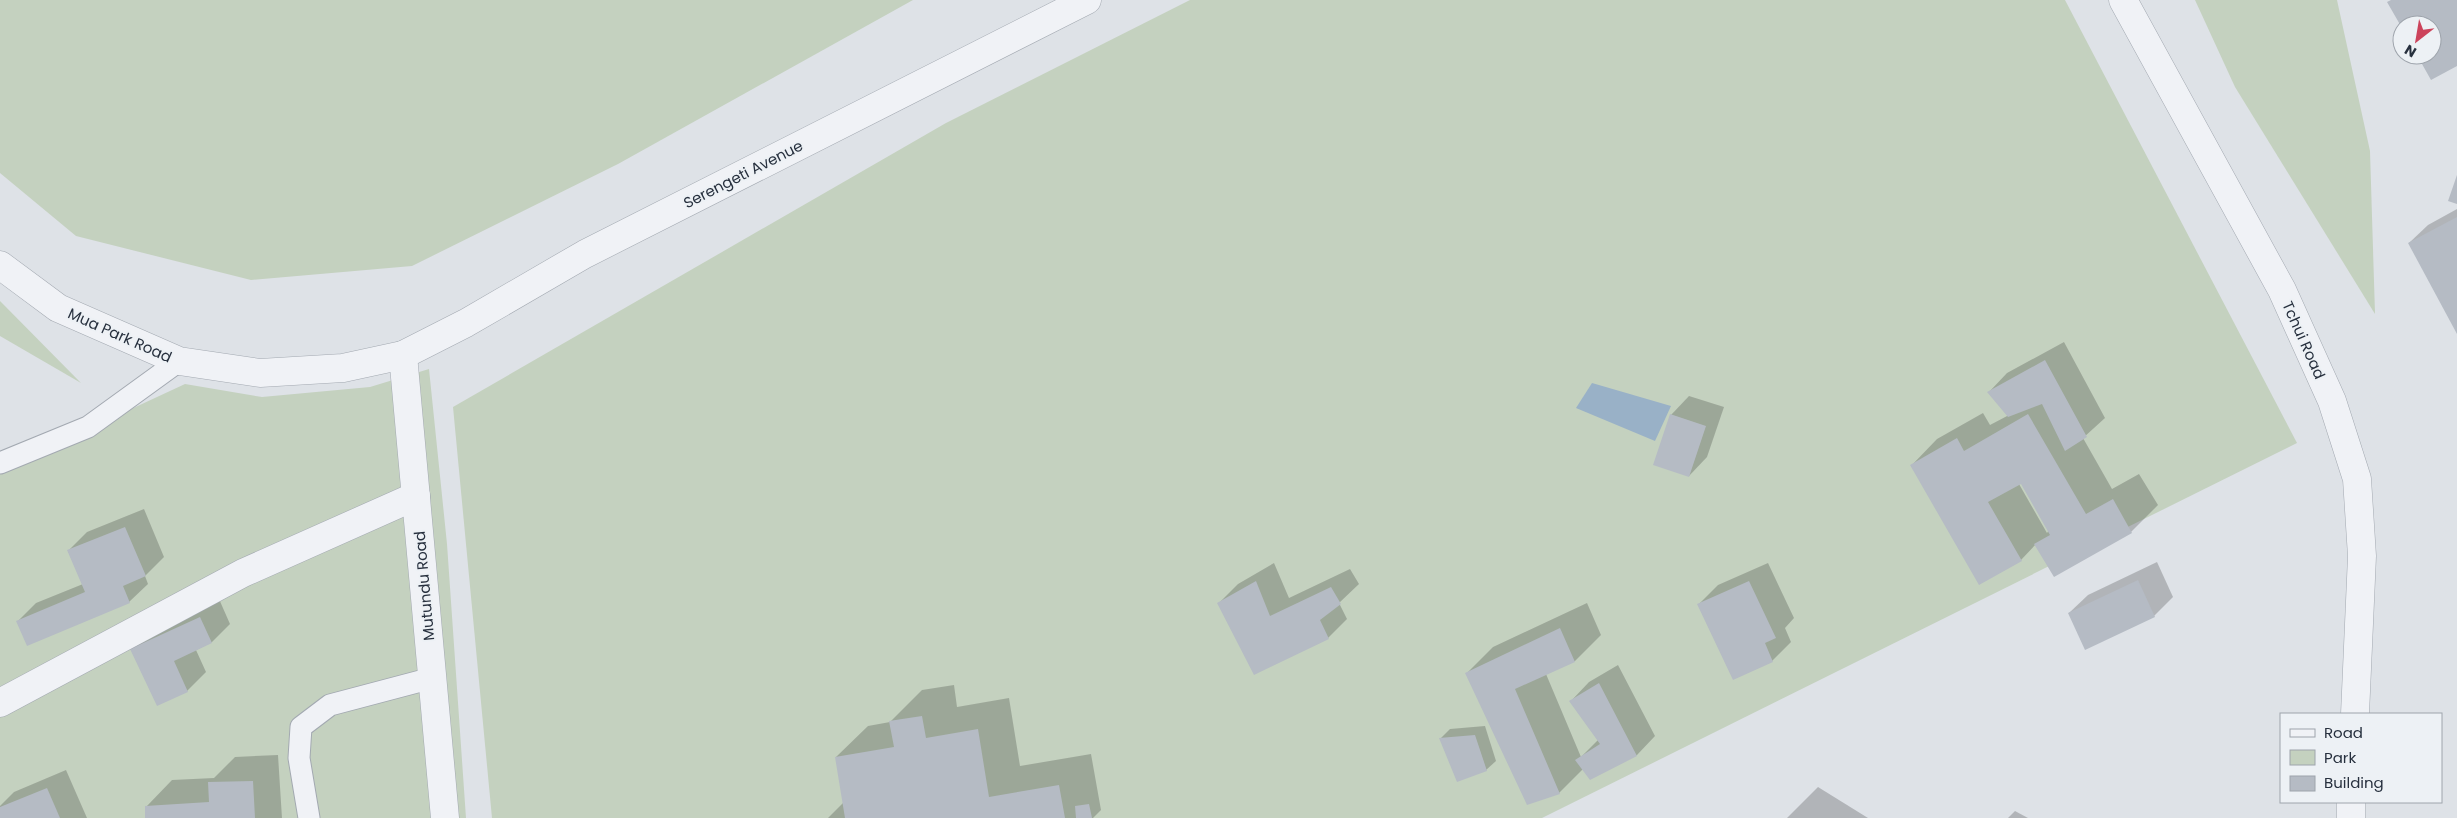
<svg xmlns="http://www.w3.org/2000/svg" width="2457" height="818" font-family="Poppins,sans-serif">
  <rect width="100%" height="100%" fill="#dee2e7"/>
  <g fill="#c4d1bf">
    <path d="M0,0H913L618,164L412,266L251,280L76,236L0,173Z"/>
    <path d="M1190,0H2065L2297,443L1542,818H492L453,407L946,123Z"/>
    <path d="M2195,0H2337L2370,151L2375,314L2235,87Z"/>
    <path d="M0,301L81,383L0,336Z"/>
    <path d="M429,369L447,544L466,818H0V470L185,384L262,397L370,387Z"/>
  </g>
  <path fill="#99b1c7" d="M1592,383L1671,406L1655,441L1576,408Z"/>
  <g fill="#0003" fill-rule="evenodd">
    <path d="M2457,209V331L2409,243L2428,225Z"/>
    <path d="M2064,342L2105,418L2083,438L2112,489L2139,474L2158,505L2131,532L2054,575L2036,544L2021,560L1911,466L1937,439L1983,413L1990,425L2009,415L1989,392L2007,373ZM2021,482L2049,530L2047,533L2019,484Z"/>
    <path d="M1689,396L1724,407L1707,457L1689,476L1671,415Z"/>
    <path d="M144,509L164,557L145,576L148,584L129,602L17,622L36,603L83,584L68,551L87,532Z"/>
    <path d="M2157,562L2173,597L2154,616L2069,613L2088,595Z"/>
    <path d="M1274,563L1289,598L1350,569L1359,584L1339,603L1347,619L1328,638L1219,603L1238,584Z"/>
    <path d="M1768,563L1794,618L1785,628L1791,642L1772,661L1699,604L1718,585Z"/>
    <path d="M219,599L230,624L212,642L196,650L206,672L187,691L132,649L151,630Z"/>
    <path d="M1587,603L1601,635L1575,661L1546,674L1581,757L1598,740L1571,701L1589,682L1618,665L1655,736L1637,755L1591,778L1583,769L1559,793L1467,673L1493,647Z"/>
    <path d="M954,685L957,707L1009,698L1020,766L1091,754L1101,810L1093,818H828L844,802L836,757L868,726L890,722L922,690Z"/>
    <path d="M1485,726L1496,761L1486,770L1441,738L1450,729Z"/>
    <path d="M278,755L282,818H147L146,807L172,780L214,778L235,757Z"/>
    <path d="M66,770L87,818H0V806L14,792Z"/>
    <path d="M1818,787L1868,818H1787Z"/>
    <path d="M2015,811L2028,818H2008Z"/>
  </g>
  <g fill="#b5bbc4">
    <path d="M2391,0H2457V66L2431,80L2417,55H2432V25H2402V28L2387,2Z"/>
    <path d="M2457,175V204L2448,201Z"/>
    <path d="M2457,217V334L2408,243Z"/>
    <path d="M2045,360L2087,437L2065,451L2042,404L2008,417L1987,392Z"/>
    <path d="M1670,414L1706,426L1689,477L1653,465Z"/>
    <path d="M2028,414L2086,514L2113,499L2132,533L2054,577L2034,544L2050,535L2021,484L1988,502L2022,561L1979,585L1910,465L1957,438L1964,451Z"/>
    <path d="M125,527L146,576L123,586L130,603L27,646L16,621L85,592L67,550Z"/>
    <path d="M2138,580L2155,617L2085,650L2068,613Z"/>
    <path d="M1256,581L1270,616L1331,587L1341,604L1320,620L1329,639L1254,675L1217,603Z"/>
    <path d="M1749,581L1776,638L1765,643L1773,662L1733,680L1697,604Z"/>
    <path d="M200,617L212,643L174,661L188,692L157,706L130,649Z"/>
    <path d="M1560,628L1575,662L1515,689L1560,794L1527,805L1465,673Z"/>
    <path d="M1599,683L1637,756L1590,780L1575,760L1600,744L1569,701Z"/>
    <path d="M922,716L926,738L978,729L989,797L1059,785L1065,818H845L835,757L894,747L889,721Z"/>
    <path d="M1475,735L1487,771L1457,782L1439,738Z"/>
    <path d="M253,781L255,818H145V806L209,802L208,782Z"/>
    <path d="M47,788L60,818H0V807Z"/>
    <path d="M1089,804L1092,818H1076L1075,806Z"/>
  </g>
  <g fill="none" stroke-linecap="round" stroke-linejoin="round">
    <g stroke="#a3a9b1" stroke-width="23">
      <g id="lane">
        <path d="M0,463L88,427L179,361"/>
        <path d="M309,818L299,758L301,727L330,705L432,678"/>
      </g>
    </g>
    <g stroke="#a3a9b1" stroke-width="29">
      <g id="street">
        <path d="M2123,0L2282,290L2332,401L2357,479L2362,556L2355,714"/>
        <path d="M0,265L58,308L179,361L260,373L343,368L403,355L466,323L585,254L1087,0"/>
        <path d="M403,355L445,818"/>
        <path d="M0,703L243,573L416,496"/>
        <path d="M2351,818V802"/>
      </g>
    </g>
    <use href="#lane" stroke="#f0f2f6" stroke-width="21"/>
    <use href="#street" stroke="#f0f2f6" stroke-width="28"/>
  </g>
  <g text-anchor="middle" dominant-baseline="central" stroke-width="4" stroke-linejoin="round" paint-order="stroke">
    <g font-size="15" fill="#27303e" stroke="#edf1f5">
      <text transform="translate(743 174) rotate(-27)">Serengeti Avenue</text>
      <text transform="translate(120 335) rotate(24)">Mua Park Road</text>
      <text transform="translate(2304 340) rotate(66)">Tchui Road</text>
      <text transform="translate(424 586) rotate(-95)">Mutundu Road</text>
    </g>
  </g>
  <rect x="2280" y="713" width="162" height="90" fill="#edf1f5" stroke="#9ea4ac"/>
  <rect x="2290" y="729" width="25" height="8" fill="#f0f2f6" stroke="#9ea4ac"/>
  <text x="2324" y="738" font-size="15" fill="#27303e">Road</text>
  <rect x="2290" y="750" width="25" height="15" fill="#c4d1bf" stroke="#9ea4ac"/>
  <text x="2324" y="763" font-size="15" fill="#27303e">Park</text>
  <rect x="2290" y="776" width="25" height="15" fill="#b5bbc4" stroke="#9ea4ac"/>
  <text x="2324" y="788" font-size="15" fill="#27303e">Building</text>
  <g transform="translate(2417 40) rotate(211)"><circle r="24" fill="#edf1f5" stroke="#9ea4ac"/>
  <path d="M0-4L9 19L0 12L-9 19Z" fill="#cc435b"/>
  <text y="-8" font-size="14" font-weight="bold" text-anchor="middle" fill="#27303e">N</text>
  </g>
</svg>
